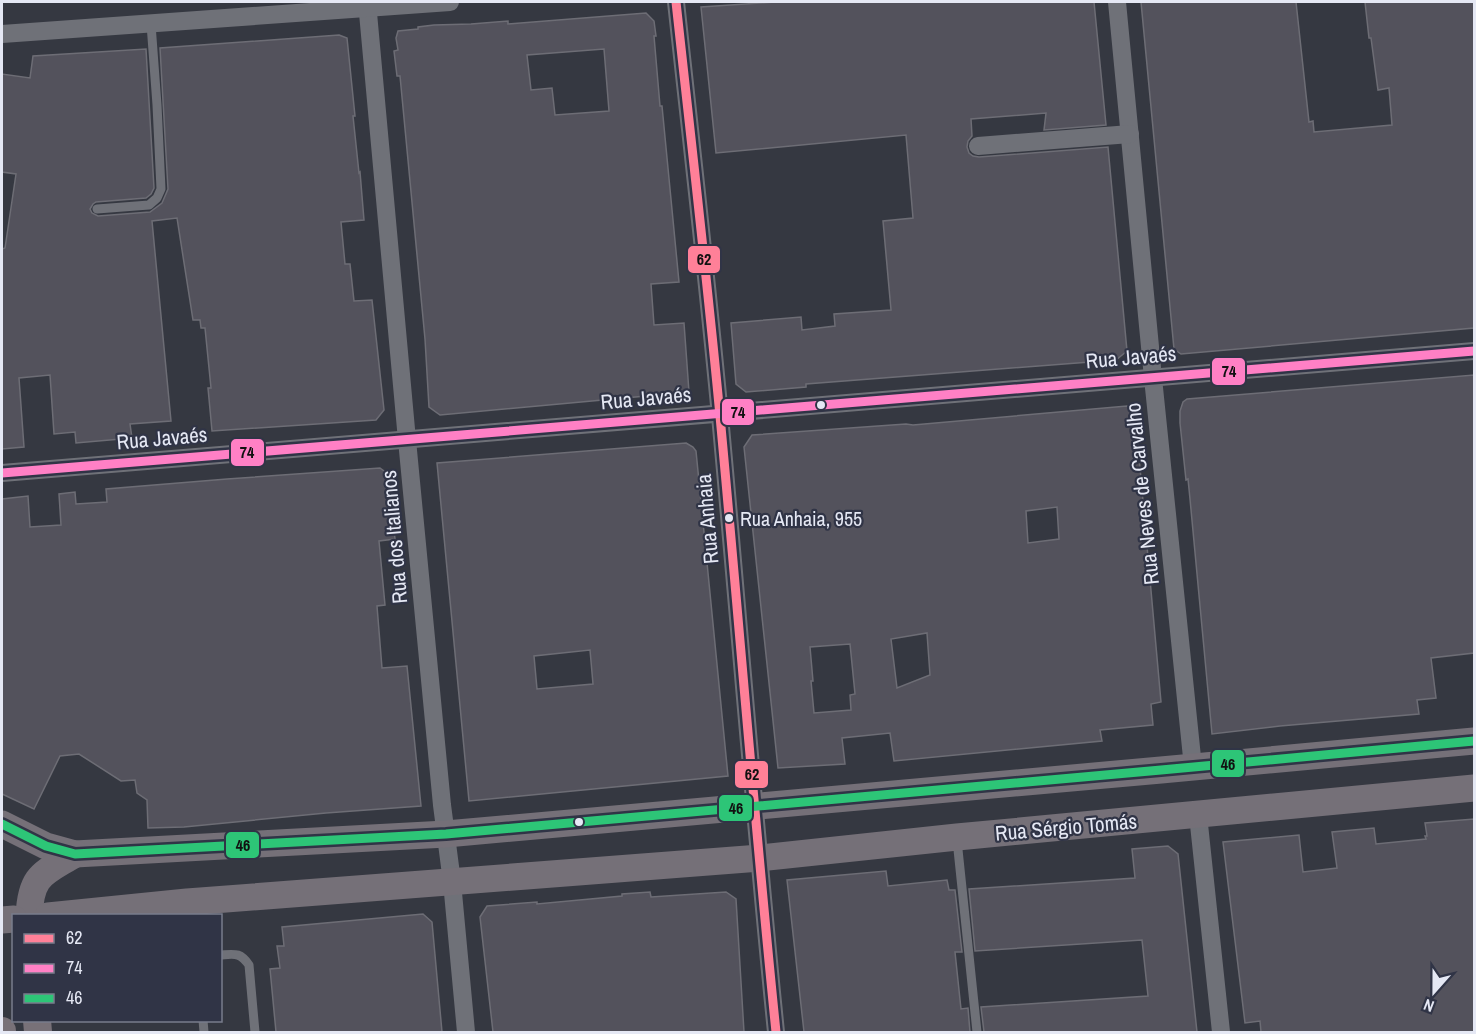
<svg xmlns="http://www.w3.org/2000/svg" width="1476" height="1034" font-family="'Archivo Narrow',sans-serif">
  <rect width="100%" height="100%" fill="#353841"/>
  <g fill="#53525c" stroke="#6d6d75" stroke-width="1.5" fill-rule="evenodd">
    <path d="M775,2H1094L1106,125L1044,130L1046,113L971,119L972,136L968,141L967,147L969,153L973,156L979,157L1108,147L1127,351L1116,360L806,384V387L746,392L736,384L731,323L801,317L802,330L835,326L834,314L891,310L883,221L913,218L906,135L716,153L701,7Z"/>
    <path d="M1141,2H1296L1309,122L1313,121L1314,132L1392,125L1389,88L1378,90L1371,38H1369L1365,2H1474V328L1181,354L1174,349Z"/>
    <path d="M646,13L654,21L656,36H654L660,106H662L679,282L651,284L654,325L684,323L689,392L440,415L429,407L425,339L400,76H397L394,51L398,50L396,38L398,31L418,29V27L434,25L471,24L508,21V24ZM604,49L609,111L555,115L552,88L531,90L527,55Z"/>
    <path d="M339,35L347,38L355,116H353L359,173L360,172L364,220L341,222L345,264H350L354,301L372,300L384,410L376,420L212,431L208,388H211L205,328H201L200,320H193L177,218L152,221L171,421L130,424L132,438L76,443L75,432L54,434L50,375L19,378L24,447L2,449V249L5,248L16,174L2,172V74L30,78L33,56L146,49L154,188L151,194L146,198L96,202L93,204L90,209L92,213L98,216L150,212L162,203L168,189L160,48Z"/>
    <path d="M1474,375V653L1431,658L1436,698L1417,700L1419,714L1280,726L1212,734L1190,499L1188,479L1186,480L1180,423V411L1183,402L1187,399Z"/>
    <path d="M1127,406L1135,412L1161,702L1151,704L1153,725L1100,730L1102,741L894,761L890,733L842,738L845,764L778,768L744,447L752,435L906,424L913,425ZM1057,507L1059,539L1028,543L1026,511ZM927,633L930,675L897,688L891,639ZM850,644L855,694L850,695L851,710L814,713L811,681H813L810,647Z"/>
    <path d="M686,443L693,447L696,451L728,776L469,801L437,463ZM590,650L593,684L537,689L534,656Z"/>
    <path d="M380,468L388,474L395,539L379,541L385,605L377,606L382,668L407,666L421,806L326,813L184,827L148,828L147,800L137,793L135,780L121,781L79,754L60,756L34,809L2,794V499L28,496L30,527L61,525L59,494L75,492L76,504L107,502L106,489L227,479Z"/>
    <path d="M1474,819V1032H1261L1260,1021L1245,1023L1223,842L1299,835L1303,872L1337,868L1332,832L1374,828L1376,844L1426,839L1425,836H1427L1425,823Z"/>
    <path d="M1168,846L1178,854L1197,1032H984L981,1007L1148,996L1142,940L975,951L969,889L1135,878L1132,849Z"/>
    <path d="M886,871L888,886L947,880L949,890H955L962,952H955L961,1009L968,1008L970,1032H804L787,880Z"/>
    <path d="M650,892L651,897L726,892L736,899L744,1032H493L480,917L487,906L537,902V904L622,896V894Z"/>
    <path d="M423,914L432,922L442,1032H276L270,969L280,968L277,946H284L282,927Z"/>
  </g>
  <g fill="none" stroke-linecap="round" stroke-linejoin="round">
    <g stroke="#6f7178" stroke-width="9">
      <path d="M97,209L149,205L157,198L161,189L157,105L151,24"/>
      <path d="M957,840L977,1032"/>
      <path d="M220,955C235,954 240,952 249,965L255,1032"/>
      <path d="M203,1020L204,1032"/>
    </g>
    <g stroke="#6f7178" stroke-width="18">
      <path d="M367,2L407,440L442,805L452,882L466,1032"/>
      <path d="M676,2C691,140 707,277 720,416C739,621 755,827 776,1032"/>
      <path d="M1117,2L1153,378L1193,767"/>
      <path d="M2,34L450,2"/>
      <path d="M978,146L1130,134"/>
      <path d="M2,473L1474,351"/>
      <path d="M1198,815L1221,1032"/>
    </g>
    <g stroke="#757078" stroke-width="27">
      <path d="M2,824L46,846L75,854L446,834L1161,770L1474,741"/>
      <path d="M29,916C31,874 43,874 75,854"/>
      <path d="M48,916L187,902L760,858L957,837L1474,788"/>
      <path d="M2,920L14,919"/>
    </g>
    <g stroke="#787178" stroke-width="28">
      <path d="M37,1020L38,1032"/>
      <path d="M2,1031V1032"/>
    </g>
    <g stroke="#303446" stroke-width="14">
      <path id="bus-1" d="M676,2C691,140 707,277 720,416C739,621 755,827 776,1032"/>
    </g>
    <g stroke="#303446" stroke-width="14">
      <path id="bus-2" d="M2,473L1474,351"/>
    </g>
    <g stroke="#303446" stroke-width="14">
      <path id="bus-3" d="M2,824L46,846L75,854L446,834L1161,770L1474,741"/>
    </g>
    <use href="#bus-1" stroke="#ff8098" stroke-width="9"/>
    <use href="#bus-2" stroke="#ff80c5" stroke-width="9"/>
    <use href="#bus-3" stroke="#2dc577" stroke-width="9"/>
  </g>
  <g fill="#e5e8f4" stroke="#303446" stroke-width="2">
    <circle cx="821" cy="405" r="5"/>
    <circle cx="729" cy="518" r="5"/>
    <circle cx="579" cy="822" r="5"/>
  </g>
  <g text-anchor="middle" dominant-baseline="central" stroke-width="4.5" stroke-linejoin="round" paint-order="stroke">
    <g font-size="20" fill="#e5e8f4" stroke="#303446" text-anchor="start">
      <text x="740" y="518">Rua Anhaia, 955</text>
    </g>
    <g font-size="21" fill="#e5e8f4" stroke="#303446">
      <text transform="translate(1131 357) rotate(-5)">Rua Javaés</text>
      <text transform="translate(646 398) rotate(-5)">Rua Javaés</text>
      <text transform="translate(162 438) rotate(-5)">Rua Javaés</text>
      <text transform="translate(1142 494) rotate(-96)">Rua Neves de Carvalho</text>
      <text transform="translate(707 519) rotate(-95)">Rua Anhaia</text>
      <text transform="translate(394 537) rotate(-95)">Rua dos Italianos</text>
      <text transform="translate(1066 827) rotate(-5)">Rua Sérgio Tomás</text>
    </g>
  </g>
  <g stroke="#303446" stroke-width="2">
    <rect x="687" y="245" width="34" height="29" rx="6" fill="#ff8098"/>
    <rect x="1211" y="357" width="35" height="29" rx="6" fill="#ff80c5"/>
    <rect x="721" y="398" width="34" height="28" rx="6" fill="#ff80c5"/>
    <rect x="230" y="438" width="35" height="29" rx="6" fill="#ff80c5"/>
    <rect x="1211" y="749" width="34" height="29" rx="6" fill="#2dc577"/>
    <rect x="734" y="760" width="35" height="29" rx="6" fill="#ff8098"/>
    <rect x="718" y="794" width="35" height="28" rx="6" fill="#2dc577"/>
    <rect x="225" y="831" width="35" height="28" rx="6" fill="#2dc577"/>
  </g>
  <g font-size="16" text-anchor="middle" font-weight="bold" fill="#111">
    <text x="704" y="265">62</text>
    <text x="1229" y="377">74</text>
    <text x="738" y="418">74</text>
    <text x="247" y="458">74</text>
    <text x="1228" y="770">46</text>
    <text x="752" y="780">62</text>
    <text x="736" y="814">46</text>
    <text x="243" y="851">46</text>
  </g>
  <rect width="1476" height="1034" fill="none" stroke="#e5e8f4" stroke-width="6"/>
  <rect x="12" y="914" width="210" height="108" fill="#303446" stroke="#787c8c" stroke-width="1.5"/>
  <rect x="24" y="934" width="30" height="9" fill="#ff8098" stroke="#787c8c" stroke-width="1.5"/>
  <text x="66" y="944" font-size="18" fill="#e5e8f4">62</text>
  <rect x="24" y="964" width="30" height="9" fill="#ff80c5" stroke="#787c8c" stroke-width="1.5"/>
  <text x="66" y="974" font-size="18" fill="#e5e8f4">74</text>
  <rect x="24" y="994" width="30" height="9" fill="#2dc577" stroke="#787c8c" stroke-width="1.5"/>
  <text x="66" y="1004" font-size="18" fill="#e5e8f4">46</text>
  <g transform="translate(1434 992) rotate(201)" stroke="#303446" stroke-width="4.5" paint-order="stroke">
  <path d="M0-4.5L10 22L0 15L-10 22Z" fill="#e5e8f4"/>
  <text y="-9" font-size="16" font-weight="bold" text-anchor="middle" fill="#e5e8f4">N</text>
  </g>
</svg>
